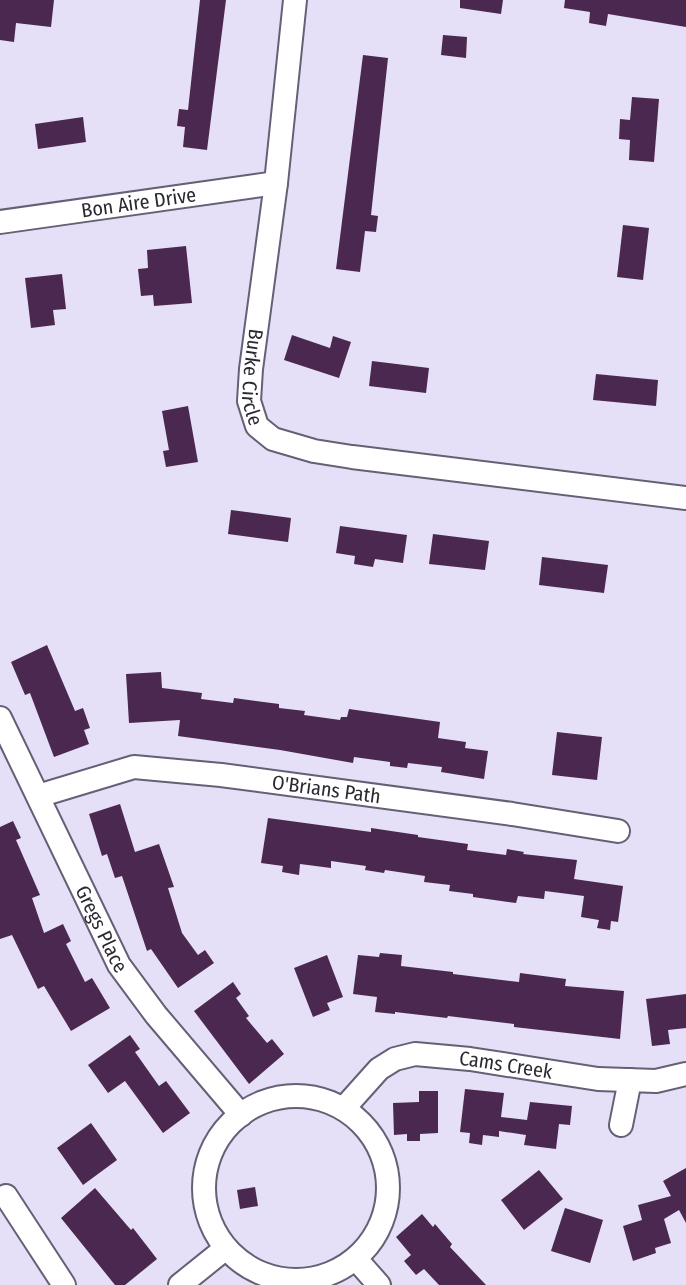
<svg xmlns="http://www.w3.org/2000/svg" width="686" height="1285" font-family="'Fira Sans Condensed',sans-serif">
  <rect width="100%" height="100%" fill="#e6dff8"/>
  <g fill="#4b284f">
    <path d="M0,0H54L51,27L16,23L14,42L0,40Z"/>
    <path d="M200,0H226L207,150L183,147L185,127L177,126L179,109L188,110Z"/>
    <path d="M460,0H503L501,14L460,8Z"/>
    <path d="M565,0H686V27L608,14L606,26L589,23L590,12L564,8Z"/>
    <path d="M443,35L467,37L466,58L441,55Z"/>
    <path d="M363,55L388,58L371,215L378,216L376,232L365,231L360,272L336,269Z"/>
    <path d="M632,97L659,99L654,162L629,160L630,140L619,139L620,119L630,120Z"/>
    <path d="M83,117L86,142L38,149L35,124Z"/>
    <path d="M623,225L649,228L643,280L617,277Z"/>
    <path d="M186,246L192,303L154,306L153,295L141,296L138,269L148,268L147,250Z"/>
    <path d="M62,274L66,309L53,310L55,325L31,328L25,278Z"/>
    <path d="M292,335L330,348L333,336L351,342L339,378L284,360Z"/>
    <path d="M372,361L429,368L426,393L369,386Z"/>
    <path d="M596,374L658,380L656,406L593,400Z"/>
    <path d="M188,406L198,462L166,467L163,451L169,450L162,411Z"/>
    <path d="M231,510L291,518L288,542L228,534Z"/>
    <path d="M340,526L407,535L403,563L375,559L373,567L354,564L355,556L336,553Z"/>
    <path d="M433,534L489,541L485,570L429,564Z"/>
    <path d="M542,557L608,565L604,593L539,585Z"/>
    <path d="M47,645L75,711L83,708L90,728L84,730L89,744L54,757L30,693L25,695L11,662Z"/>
    <path d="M161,672L162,688L202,693L201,699L233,703L234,698L279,704V708L305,711L304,715L340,720L341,717H347L349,709L440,722L438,738L466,742L465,748L488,751L484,779L441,772L442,767L408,763L407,768L390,766V762L354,757L353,763L280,750L178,736L180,720L129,723L126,674Z"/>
    <path d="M557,732L602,737L597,780L552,775Z"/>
    <path d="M120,804L135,852L159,844L174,887L168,888L182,933L198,955L205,950L214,963L178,988L151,949L147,951L122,876L115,878L107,854L102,856L89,814Z"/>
    <path d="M268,818L371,832V828L418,835V837L468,844L467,850L506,855L507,849L524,852L523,854L577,860L574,879L623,886L618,922L611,921L610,930L597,928L599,920L581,917L584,896L545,891L544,899L518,896L516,903L473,897V894L449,891L450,885L424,882L425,876L385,870L384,873L365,870L366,866L331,861V868L300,864L299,875L282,872L283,866L261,863Z"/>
    <path d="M13,821L21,838L16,840L40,895L32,898L44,933L63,924L71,941L66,944L85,982L92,978L110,1008L71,1031L44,986L38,989L12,935L0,939V827Z"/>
    <path d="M380,953L402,955L401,966L453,972V974L519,982L520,973L566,979L565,986L624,991L620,1039L514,1027V1024L448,1016L447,1018L395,1012V1014L375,1012L377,997L353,994L358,955L379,957Z"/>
    <path d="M327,955L343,997L327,1003L330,1010L313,1017L294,968Z"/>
    <path d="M233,982L241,994L236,998L249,1016L246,1018L267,1043L272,1039L284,1054L249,1084L194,1011Z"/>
    <path d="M686,994V1028L668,1030L670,1044L652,1046L646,999Z"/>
    <path d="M130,1035L140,1049L135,1052L159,1086L166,1081L190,1113L163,1133L125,1081L108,1093L88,1065Z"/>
    <path d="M465,1089L504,1093L501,1117L527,1120L530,1102L572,1106L570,1125L559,1124L556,1149L524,1145L526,1135L499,1131V1137L483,1135L482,1145L469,1143L470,1133L460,1132Z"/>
    <path d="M419,1091H438V1133L420,1134V1141H407V1134L394,1135L393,1103L419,1102Z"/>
    <path d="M91,1123L117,1160L83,1185L57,1148Z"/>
    <path d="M686,1168V1223L679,1210L664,1219L671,1243L655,1248L656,1253L633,1261L623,1226L642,1220L638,1205L671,1196L663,1181Z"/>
    <path d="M539,1170L563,1199L524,1230L501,1200Z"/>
    <path d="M255,1187L258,1206L240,1209L237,1190Z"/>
    <path d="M95,1188L131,1230L133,1228L157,1259L125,1285H115L61,1218Z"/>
    <path d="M565,1208L603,1220L590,1263L551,1251Z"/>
    <path d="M422,1214L433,1227L435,1224L452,1244L450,1247L486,1285H439L424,1269L416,1275L404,1261L411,1255L396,1237Z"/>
  </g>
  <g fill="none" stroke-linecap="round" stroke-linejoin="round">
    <g stroke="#665f75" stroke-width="26">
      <g id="minor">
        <path id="s1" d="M295,0L276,183L251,369L249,401L257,426L273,439L314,451L352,457L686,498"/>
        <path id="s2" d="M0,222L276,183"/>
        <path id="s3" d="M0,718L119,965L156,1015L241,1115"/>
        <path id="s4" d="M38,796L134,767L221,775L512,814L618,831"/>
        <circle cx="296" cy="1188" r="92"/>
        <path id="s5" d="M345,1107L379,1069L395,1059L415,1054L470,1059L598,1079L656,1081L686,1074"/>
        <path d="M621,1125L630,1080"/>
        <path d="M6,1196L64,1285"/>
        <path d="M356,1259L379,1285"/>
        <path d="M180,1285L226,1248"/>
      </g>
    </g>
    <use href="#minor" stroke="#fff" stroke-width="22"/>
  </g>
  <g text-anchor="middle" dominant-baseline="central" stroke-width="6" stroke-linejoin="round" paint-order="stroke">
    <g font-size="20" fill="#2b2831" stroke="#e6dff8">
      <text stroke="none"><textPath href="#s2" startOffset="140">Bon Aire Drive</textPath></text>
      <text stroke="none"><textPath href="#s1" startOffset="380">Burke Circle</textPath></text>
      <text stroke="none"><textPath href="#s4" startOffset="294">O'Brians Path</textPath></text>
      <text stroke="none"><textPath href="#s3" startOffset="234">Gregs Place</textPath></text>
      <text stroke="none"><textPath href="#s5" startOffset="182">Cams Creek</textPath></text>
    </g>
  </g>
</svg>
